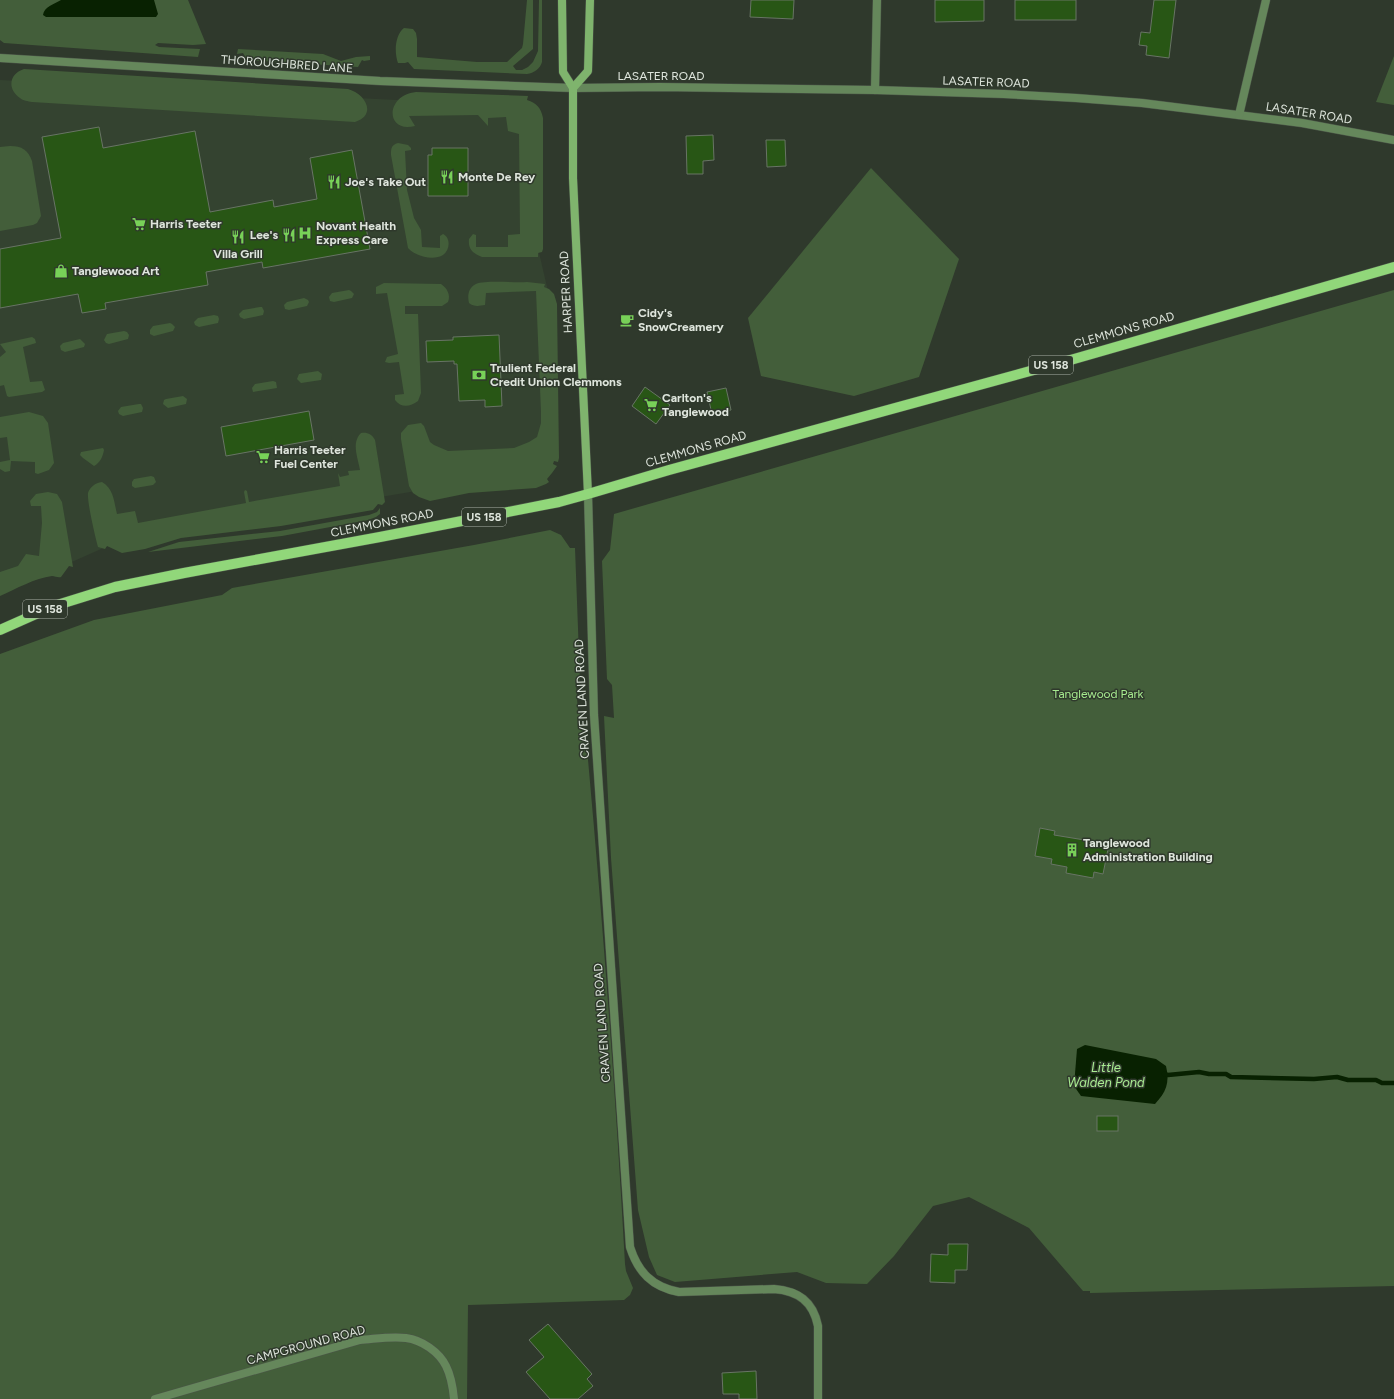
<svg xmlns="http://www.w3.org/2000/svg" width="1394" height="1399" font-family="Figtree,sans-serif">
  <rect width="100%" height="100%" fill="#2f392c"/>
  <path fill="#344330" d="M0,80L533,107L537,244L551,304L541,470L119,541L0,594Z"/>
  <g fill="#435e3a">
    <path d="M0,0H188L206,44L193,45L158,43L155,45L159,47L200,49L198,57L4,43L0,40Z"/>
    <path d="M527,0H533V49L513,66L516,70H522L528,67L533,62L538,51L539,0H542V62C540,69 534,73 527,74L414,69L408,62L405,63H398C394,52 395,35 404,28L413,29L416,33L417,39V57L477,62H507L522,48L523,44Z"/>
    <path d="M238,49L323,54L341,61L356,57L370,56V60L364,61L362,60L358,67L247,60L243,53L237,54Z"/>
    <path d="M1394,56V105L1376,102Z"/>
    <path d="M24,69L348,89C366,94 377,115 355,122L32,102C28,101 23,101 20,98C7,89 9,74 24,69Z"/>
    <path d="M416,92L528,96L527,100C537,103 541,108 543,118V249L542,252L538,253V257H482C472,253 468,249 469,239L473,234L476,235V247H508V235L520,234L519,134L508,131L506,117L488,118V126L478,115L409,116L415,126C385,134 385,95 416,92Z"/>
    <path d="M398,143L408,145L411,148V150L405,151L407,190L414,218L421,230L422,247L440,248V236L443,234C451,238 450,250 443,255C433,261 415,256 408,248L391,155C391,149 391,145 398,143Z"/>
    <path d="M10,146C22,146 28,150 32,161L41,216L37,223L33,225L0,231V147Z"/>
    <path d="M871,168L959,259L919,377L854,396L761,376L748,318Z"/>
    <path d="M527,282L545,284L544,287L549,289L554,294L557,304L559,458L558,462L554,461L553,464L557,466L552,473L547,479L549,482L546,484L536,488L469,493L430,501L419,497L413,493L409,486L401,439V433L408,425L421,423L424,426L430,442L434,445L448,451L514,448L529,442L537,437L541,423V412L536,291L486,293L485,305C479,306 474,307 469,303C467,295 469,287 476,284C486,280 515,283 527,282Z"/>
    <path d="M384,283L441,284C447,288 451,295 448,302L442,306H405V314H418L421,393L418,401C410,407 401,408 395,400V395L404,394L399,362L389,363L385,362L387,357L398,354L387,293L376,294V287Z"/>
    <path d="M349,290L351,291L354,294L352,298L334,302L330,301L329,297L332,293Z"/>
    <path d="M1394,290V1286L1090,1293V1291H1083L1029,1228L969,1197L933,1206L894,1256L867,1284L826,1283L797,1272L675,1282L657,1275L649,1257L638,1210L611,858L604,716L614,718L612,685L607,679L602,561L610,550L614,514Z"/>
    <path d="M304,298L308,300L309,302L307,306L289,310L285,309L284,305L287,302Z"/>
    <path d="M260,307H262L264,311L263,315L244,319L240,317L239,314L243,310Z"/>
    <path d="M214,315L218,316L219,319L218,323L199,327L195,325L194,322L198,318Z"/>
    <path d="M170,323L172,324L175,327L173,331L154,336L150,334V330L153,326Z"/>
    <path d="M124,331L127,332L129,335L128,339L109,344L106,343L104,340L107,334Z"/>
    <path d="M32,337L35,339L36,343L23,347L30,382L42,381L45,390L42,392L9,397L7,396L4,385L0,386V357L6,352L0,344Z"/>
    <path d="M80,339L85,344L84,347L65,352L61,350L60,346L63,343Z"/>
    <path d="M318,371L322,374L321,380L301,383L297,379L299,374Z"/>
    <path d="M273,381L276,382L277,388L253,392L252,388L255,384Z"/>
    <path d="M183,396L187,399L186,404L168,408L163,404L164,400L166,399Z"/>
    <path d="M139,404H141L143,408L142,412L123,416L119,414L118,411L121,407Z"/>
    <path d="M29,412L43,416L48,423L54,463L49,470L38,474L35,473V462L11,461L10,471L5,472L0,469V462L10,460L7,437L0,438V417Z"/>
    <path d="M361,433C367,432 372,434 375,440L385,502L382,505L378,504L373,510L281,526L181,538L145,549L122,553L107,546L105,549L98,547C95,536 87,502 88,493C90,487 95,483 102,482C114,489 114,502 117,514L135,511L138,523L246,503L244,492L245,490L247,491L249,502L340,486L338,473L340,477L349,475L348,471L360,470C358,458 351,443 361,433Z"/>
    <path d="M103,448L104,450C103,456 100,463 94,466L83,458L80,455L81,452Z"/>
    <path d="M151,476L154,477L156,482L153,485L135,488L132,486V482L134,479Z"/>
    <path d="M48,492L57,494L62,502L73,567L69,566L61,577C58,578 55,576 52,576C35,578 16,589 0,596V572L18,566L26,554L39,556L42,523L41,506H31L30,501L36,494Z"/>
    <path d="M380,508V514L376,517L368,520L282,536L148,552L179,542L280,531L369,515L377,512Z"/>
    <path d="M550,530L561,535L570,548H575L580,682L576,683L578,713L584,716C601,899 615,1081 625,1264L626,1271L633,1288L630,1295L624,1300L468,1305L467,1399H0V654L94,620L222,595L232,588L474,545Z"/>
  </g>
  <g fill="#082101">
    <path d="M61,0H154L158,14L156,17H46L43,15C44,7 54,4 61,0Z"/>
    <path d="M1085,1045L1156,1059L1166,1066C1170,1083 1166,1092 1155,1104L1081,1096L1074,1086L1077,1049Z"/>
  </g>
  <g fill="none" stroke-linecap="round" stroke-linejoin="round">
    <path stroke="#082101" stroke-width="4.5" d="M1164,1074L1168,1075L1199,1072L1209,1074H1226L1231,1077L1314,1079L1337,1077L1348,1080H1376L1382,1083H1394"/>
  </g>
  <g fill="#285615" stroke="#687465">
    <path d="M751,0H794L793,19L750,17Z"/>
    <path d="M935,0H984V21L935,22Z"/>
    <rect x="1015" y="0" width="61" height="20"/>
    <path d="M1154,0H1176L1169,58L1146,55L1147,46L1139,45L1141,32L1150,33Z"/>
    <path d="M99,127L103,148L195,131L210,212L273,200L274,207L317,199L310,158L352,150L370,249L263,268L262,262L206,272L208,285L105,303L106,309L82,313L78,294L0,308V249L61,238L42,137Z"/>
    <path d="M713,135L714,160L703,161V174H687L686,136Z"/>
    <path d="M766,140H785L786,166L767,167Z"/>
    <path d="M432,148H468V196H428V155H432Z"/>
    <path d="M499,335L502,406L485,407V400L459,401L457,364H454V361L427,362L426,341L453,340V337Z"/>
    <path d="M645,387L670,405L656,424L632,406Z"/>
    <path d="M726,388L731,410L712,414L707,392Z"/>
    <path d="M309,411L314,440L226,456L221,427Z"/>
    <path d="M1040,828L1055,831L1054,835L1109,844L1103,874L1094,872L1093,878L1066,873L1067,867L1051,864L1052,859L1035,856Z"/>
    <rect x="1097" y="1116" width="21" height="15"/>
    <path d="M948,1244H968L967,1270H955V1283L930,1282L931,1254L948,1255Z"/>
    <path d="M548,1324L592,1374L587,1379L593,1386L578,1399H550L526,1372L544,1357L529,1340Z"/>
    <path d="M756,1371L757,1399H739V1394H723L722,1373Z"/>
  </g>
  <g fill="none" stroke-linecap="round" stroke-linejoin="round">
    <g stroke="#4b5548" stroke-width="9">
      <g id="minor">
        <path d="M0,58L380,81L573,88L660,87L875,90L1004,94L1076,98L1142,103L1302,123L1394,140"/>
        <path d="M875,90L877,0"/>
        <path d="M1239,115L1266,0"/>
        <path d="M588,494L594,715L630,1247C638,1272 652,1287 679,1292L774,1289C798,1291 813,1301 818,1326V1399"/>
        <path d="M155,1399L360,1340C375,1339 391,1336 406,1338C422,1340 439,1352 446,1366C451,1376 453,1388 454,1399"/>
      </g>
    </g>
    <g stroke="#4b5548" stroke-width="9">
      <g id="secondary">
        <path d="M562,0L563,72L573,88V178L588,494"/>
        <path d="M573,88L588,71L590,0"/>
      </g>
    </g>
    <g stroke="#4b5548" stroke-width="11">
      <path id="primary" d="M0,630L54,606L115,587L184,573L380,537L559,502L588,494L669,470L1074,359L1394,267"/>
    </g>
    <use href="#minor" stroke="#65875b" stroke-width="8"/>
    <use href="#secondary" stroke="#7fb46d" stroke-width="8"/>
    <use href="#primary" stroke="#91d77a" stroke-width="10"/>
  </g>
  <defs>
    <g id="restaurant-bare" transform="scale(1.08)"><path d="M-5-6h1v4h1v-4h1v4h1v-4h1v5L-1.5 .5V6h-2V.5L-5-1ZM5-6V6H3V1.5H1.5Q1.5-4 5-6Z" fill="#78d158" stroke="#2f392c" stroke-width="2.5" paint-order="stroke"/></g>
    <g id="supermarket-bare" transform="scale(1.08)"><path d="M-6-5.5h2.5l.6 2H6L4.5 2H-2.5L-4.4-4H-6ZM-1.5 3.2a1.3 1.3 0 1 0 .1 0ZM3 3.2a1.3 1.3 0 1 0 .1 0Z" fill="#78d158" stroke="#2f392c" stroke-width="2.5" paint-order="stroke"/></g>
    <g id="hospital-bare" transform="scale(1.08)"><path d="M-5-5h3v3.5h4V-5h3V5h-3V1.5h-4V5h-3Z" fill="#78d158" stroke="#2f392c" stroke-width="2.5" paint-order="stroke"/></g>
    <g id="shop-bare" transform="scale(1.08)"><path d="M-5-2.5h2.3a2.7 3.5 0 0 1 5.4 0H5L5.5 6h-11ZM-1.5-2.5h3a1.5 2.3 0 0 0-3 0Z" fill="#78d158" stroke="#2f392c" stroke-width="2.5" paint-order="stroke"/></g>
    <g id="cafe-bare" transform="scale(1.08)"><path d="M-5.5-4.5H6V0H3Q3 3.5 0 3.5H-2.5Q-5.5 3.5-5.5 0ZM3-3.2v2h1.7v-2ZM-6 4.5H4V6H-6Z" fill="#78d158" stroke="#2f392c" stroke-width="2.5" paint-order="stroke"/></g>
    <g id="bank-bare" transform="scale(1.08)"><path d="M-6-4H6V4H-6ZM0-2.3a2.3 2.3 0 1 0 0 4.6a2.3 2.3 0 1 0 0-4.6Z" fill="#78d158" stroke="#2f392c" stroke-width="2.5" paint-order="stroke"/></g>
    <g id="building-bare" transform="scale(1.08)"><path d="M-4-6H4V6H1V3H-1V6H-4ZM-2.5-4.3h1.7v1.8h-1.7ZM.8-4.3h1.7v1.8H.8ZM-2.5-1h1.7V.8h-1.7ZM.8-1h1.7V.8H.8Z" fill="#78d158" stroke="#2f392c" stroke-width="2.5" paint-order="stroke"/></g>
  </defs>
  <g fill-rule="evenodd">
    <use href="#restaurant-bare" x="447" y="177"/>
    <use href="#restaurant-bare" x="334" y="182"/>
    <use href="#supermarket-bare" x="139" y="224"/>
    <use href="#hospital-bare" x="305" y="233"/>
    <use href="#restaurant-bare" x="289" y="235"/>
    <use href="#restaurant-bare" x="238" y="237"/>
    <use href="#shop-bare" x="61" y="271"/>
    <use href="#cafe-bare" x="627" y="320"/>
    <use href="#bank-bare" x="479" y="375"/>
    <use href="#supermarket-bare" x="651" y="405"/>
    <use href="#supermarket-bare" x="263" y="457"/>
    <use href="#building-bare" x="1072" y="850"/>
  </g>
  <g text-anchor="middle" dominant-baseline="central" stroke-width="3" stroke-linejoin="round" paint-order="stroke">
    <g fill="#2f392c" stroke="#aab1a7" stroke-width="1">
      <rect x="1029" y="356" width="44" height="18" rx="3"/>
      <rect x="462" y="508" width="44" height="18" rx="3"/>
      <rect x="23" y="600" width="44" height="18" rx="3"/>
    </g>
    <g font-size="11" font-weight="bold" fill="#dee5dc">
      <text x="1051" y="365">US 158</text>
      <text x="484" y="517">US 158</text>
      <text x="45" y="609">US 158</text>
    </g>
    <g font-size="12" fill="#dee5dc" stroke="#2f392c">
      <text transform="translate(287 64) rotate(4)">THOROUGHBRED LANE</text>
      <text x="661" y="76">LASATER ROAD</text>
      <text transform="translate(986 82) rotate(2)">LASATER ROAD</text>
      <text transform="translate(1309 113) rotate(9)">LASATER ROAD</text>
      <text transform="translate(566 292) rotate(-93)">HARPER ROAD</text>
      <text transform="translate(1124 330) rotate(-16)">CLEMMONS ROAD</text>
      <text transform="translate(696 449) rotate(-16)">CLEMMONS ROAD</text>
      <text transform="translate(382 523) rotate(-11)">CLEMMONS ROAD</text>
      <text transform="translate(582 699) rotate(-93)">CRAVEN LAND ROAD</text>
      <text transform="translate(602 1023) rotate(-94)">CRAVEN LAND ROAD</text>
      <text transform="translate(306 1345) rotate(-15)">CAMPGROUND ROAD</text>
    </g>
    <g font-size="12" font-weight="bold" fill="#dee5dc" stroke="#2f392c" text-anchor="start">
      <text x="458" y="177">Monte De Rey</text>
      <text x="345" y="182">Joe's Take Out</text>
      <text x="150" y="224">Harris Teeter</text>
      <text x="316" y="226">Novant Health<tspan x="316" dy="14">Express Care</tspan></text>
      <text x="278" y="235" text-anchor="end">Lee's</text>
      <text x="238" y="254" text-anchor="middle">Villa Grill</text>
      <text x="72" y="271">Tanglewood Art</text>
      <text x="638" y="313">Cidy's<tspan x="638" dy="14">SnowCreamery</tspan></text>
      <text x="490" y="368">Trulient Federal<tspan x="490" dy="14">Credit Union Clemmons</tspan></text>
      <text x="662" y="398">Carlton's<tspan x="662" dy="14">Tanglewood</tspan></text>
      <text x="274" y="450">Harris Teeter<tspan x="274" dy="14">Fuel Center</tspan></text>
      <text x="1083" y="843">Tanglewood<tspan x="1083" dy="14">Administration Building</tspan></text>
    </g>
    <g font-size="12" fill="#a6ea8f" stroke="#2f392c">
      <text x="1098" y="694">Tanglewood Park</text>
    </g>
    <g font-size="13" font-style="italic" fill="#a9ec92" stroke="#2f392c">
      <text x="1106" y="1067">Little<tspan x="1106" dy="15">Walden Pond</tspan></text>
    </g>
  </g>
</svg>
